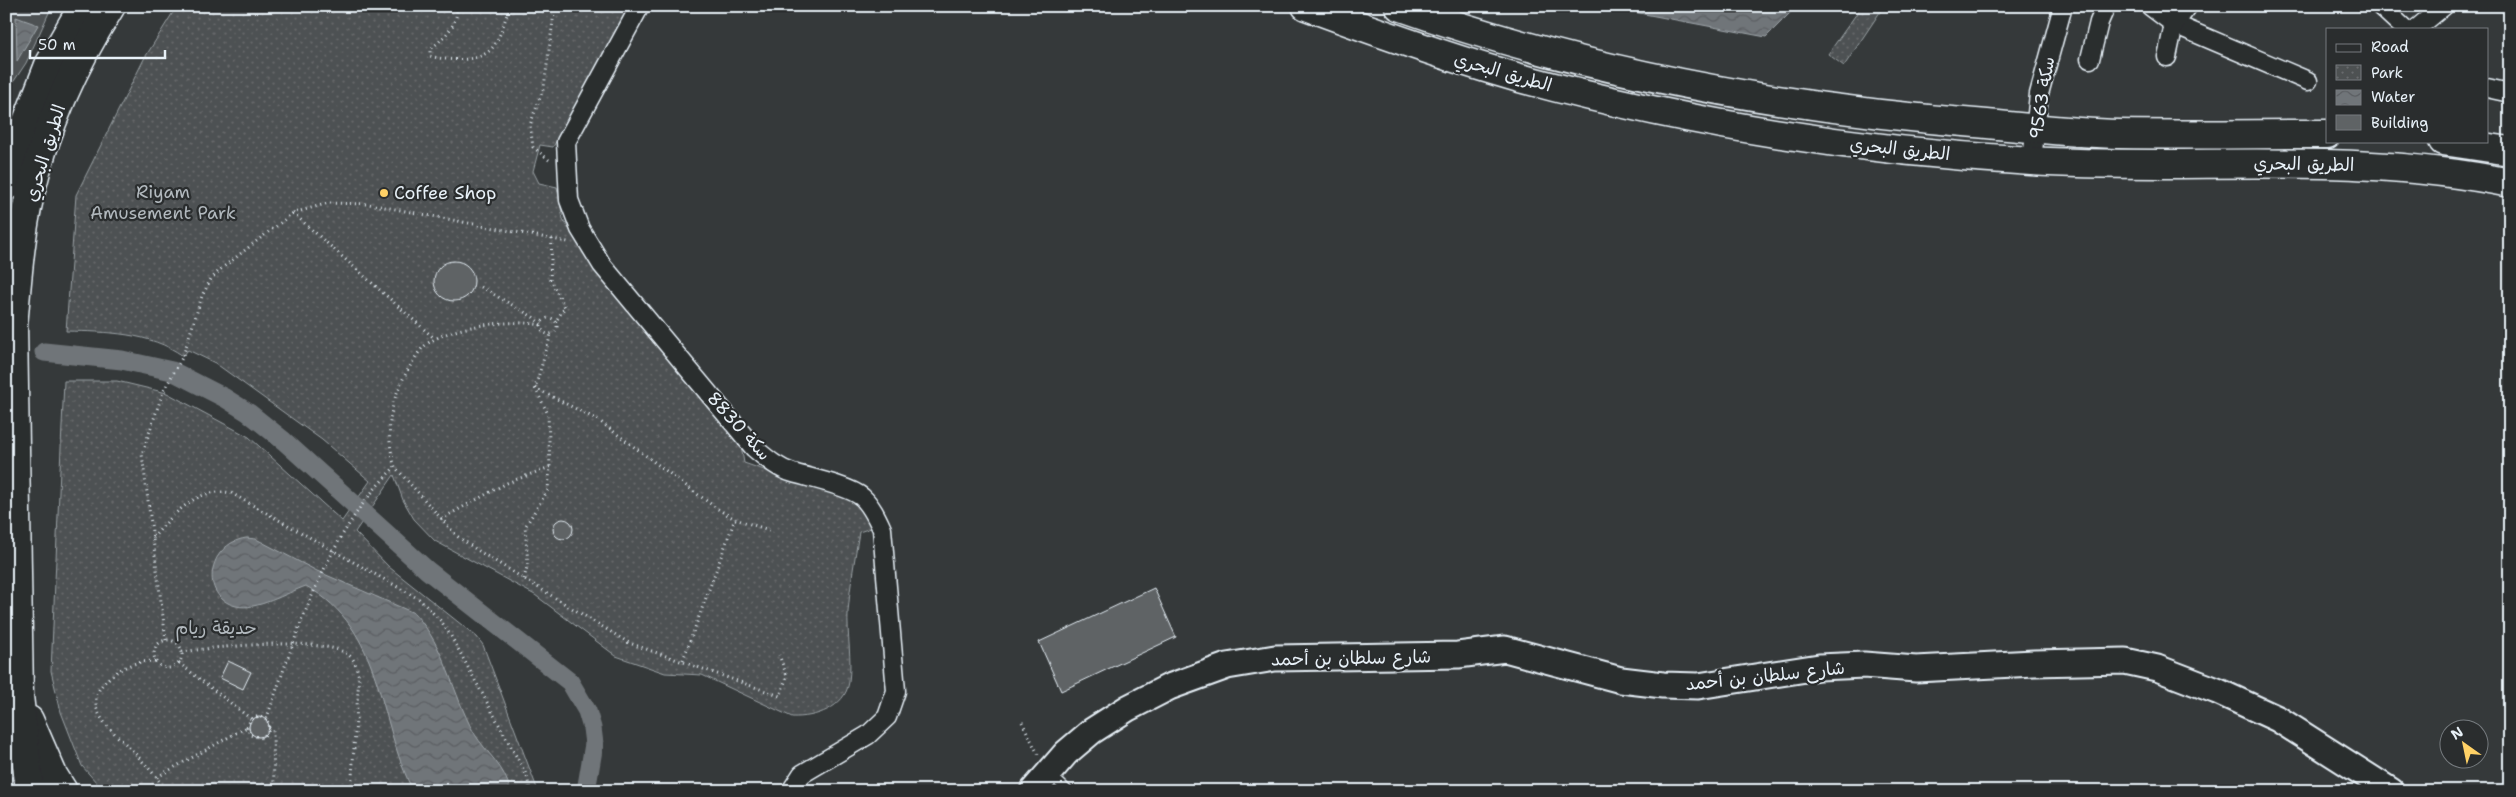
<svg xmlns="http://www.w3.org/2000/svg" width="2516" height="797" font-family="'Shantell Sans','Playpen Sans Arabic',sans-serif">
  <defs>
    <pattern id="park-dots" width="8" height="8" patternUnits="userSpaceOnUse" patternTransform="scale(1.25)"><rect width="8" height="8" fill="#4d5152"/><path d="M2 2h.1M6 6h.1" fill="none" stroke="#676a6c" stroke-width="1.8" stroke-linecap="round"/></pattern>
    <pattern id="water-waves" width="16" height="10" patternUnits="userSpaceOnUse" patternTransform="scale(1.25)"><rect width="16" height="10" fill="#707579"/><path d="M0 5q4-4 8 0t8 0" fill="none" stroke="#5b5e62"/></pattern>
  </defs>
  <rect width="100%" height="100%" fill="#35393a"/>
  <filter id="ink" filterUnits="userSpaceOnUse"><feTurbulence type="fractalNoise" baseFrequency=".02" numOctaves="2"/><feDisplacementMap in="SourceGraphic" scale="10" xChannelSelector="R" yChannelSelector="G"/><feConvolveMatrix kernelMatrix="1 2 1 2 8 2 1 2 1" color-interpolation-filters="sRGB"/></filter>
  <g filter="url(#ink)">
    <path fill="#4d5152" stroke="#9aa1a5" d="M8,6H52L26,63L12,84L8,70Z"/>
    <g fill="url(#park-dots)" stroke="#9aa1a5">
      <path d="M177,6H631L553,147L540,145L533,171L539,183L557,187L563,219L580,247L741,446L744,463L856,502L867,513L871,528L859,532C855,558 850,585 848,612C847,635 852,659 849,682C845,708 815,718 792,717L702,675L665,673L616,656L535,595L435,541L414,519L403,500L394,475L355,532L389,567L477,637L483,645L538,791H104L82,766L61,712L51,671L64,381H117L167,393L249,437L342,521L370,481L322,440L215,363L188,350L183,356C150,332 106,332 66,331L76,195L144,59Z"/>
      <path d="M1862,6H1884L1844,66L1828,54Z"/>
    </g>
    <g fill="url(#water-waves)" stroke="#a0a7ac">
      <path d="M1602,6H1797L1766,37Z"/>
      <path d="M16,17L38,25L17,61Z"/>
      <path d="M246,538L256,539L317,571L414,613C446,647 452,693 474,733C486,753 506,767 510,791H413C377,719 384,629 306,586C286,593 257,611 236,606C199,597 207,544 246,538Z"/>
    </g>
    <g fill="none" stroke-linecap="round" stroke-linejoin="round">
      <path stroke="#707579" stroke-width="19" d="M44,352L122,360L172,371L225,398L249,413L284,441L427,570L570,682L587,711L592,728L594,744L586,791"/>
    </g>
    <g fill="#5f6365" stroke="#e8f1f8">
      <circle cx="454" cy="281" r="20"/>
      <circle cx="563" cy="529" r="10"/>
      <path d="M1154,588L1176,637L1061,691L1039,642Z"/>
      <path d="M228,661L251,672L243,689L220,678Z"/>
      <circle cx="259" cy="727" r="10"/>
    </g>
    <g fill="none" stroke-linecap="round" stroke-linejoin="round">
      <g stroke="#e8f1f8" stroke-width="12">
        <path id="lane" d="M1050,774L1068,791"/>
      </g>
      <g stroke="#e8f1f8" stroke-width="21">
        <g id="street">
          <path d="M640,6L566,142L569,200L580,229L602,265L754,448C766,458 777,468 793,473C810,478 849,486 862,497C871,505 877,518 882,529L896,691L887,717L868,735L802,774L791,791"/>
          <path d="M2150,6L2174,24L2308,81"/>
          <path d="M2380,6L2405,29"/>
          <path d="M2416,29L2444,6"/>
          <path d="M2167,57L2174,24L2188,6"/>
          <path d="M2090,59L2099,22L2106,6"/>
          <path d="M2487,88L2510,93"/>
          <path d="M2032,161L2039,94L2063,6"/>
        </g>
      </g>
      <g stroke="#e8f1f8" stroke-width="29">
        <path id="secondary" d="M1033,791L1066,753L1092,731L1128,708L1169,687L1227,666L1275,658L1458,655L1505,649L1621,680L1663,685L1698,686L1819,667L1864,665L1916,669L2034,663L2125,661L2157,668L2217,691L2278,719L2391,791"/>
      </g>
      <g stroke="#e8f1f8" stroke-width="31">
        <g id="primary">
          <path d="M1306,6C1376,32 1445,57 1516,77C1684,123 1858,151 2031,161C2191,171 2352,150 2510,183"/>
          <path d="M1399,6C1588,73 1787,109 1987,124C2031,128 2075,133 2119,134C2188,135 2258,134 2327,134"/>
          <path d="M2443,141L2510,151"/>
          <path d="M6,186L26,124L49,65L83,6"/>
          <path d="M29,720L53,775L63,791"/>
          <path d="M30,791L19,696L13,326C17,282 20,236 30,194C46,127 74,64 111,6"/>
        </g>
      </g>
      <g stroke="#e8f1f8" stroke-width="3" stroke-dasharray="1 4" stroke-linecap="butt">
        <path d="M457,6C458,26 444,37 430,50V56C447,61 481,63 493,47C501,36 505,19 510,6"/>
        <path d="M549,160L533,147L530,125L544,87L555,6"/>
        <path d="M293,213L434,338"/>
        <path d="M552,239L550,280L565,307L556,321"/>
        <path d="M481,287L533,317L541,324"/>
        <circle cx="549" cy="326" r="8"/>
        <path d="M541,325C512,319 452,325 427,344C419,350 414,360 409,368C390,400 384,431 395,467L457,536L477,550L629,643L780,696L787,676L779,655"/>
        <path d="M535,388L598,420L716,508L735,519L769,530"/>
        <path d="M441,519L507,483L550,467"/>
        <path d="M153,538C172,515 198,486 231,493L419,599L441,621L451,636L527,776L530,791"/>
        <path d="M524,579L528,563L525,527L548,490L550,467L548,414L535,388L551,334"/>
        <circle cx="168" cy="654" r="14"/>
        <path d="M166,640L142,454L163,392L183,356L202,296L211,279L222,268L293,213L329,203L369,204L568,242"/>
        <path d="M182,652C213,647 327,635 350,656C356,661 357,670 359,677L351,791"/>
        <path d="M683,660L735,519"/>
        <path d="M155,661C138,661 122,666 109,678C77,706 111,729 131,749C144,763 156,775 166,791"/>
        <path d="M179,663L251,719"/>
        <path d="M266,720L259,716L251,719L247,727L250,735L262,738L268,732L269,723L266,720C298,631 326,534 395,467"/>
        <path d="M1022,722L1038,754"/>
        <path d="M269,728L273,730L274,791"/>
        <path d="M157,777L247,727"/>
      </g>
      <use href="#lane" stroke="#2a2d2e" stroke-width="9"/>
      <use href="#street" stroke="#2a2d2e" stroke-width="18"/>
      <use href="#secondary" stroke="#2a2d2e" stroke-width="25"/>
      <use href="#primary" stroke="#2a2d2e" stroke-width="28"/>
    </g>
  </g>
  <circle fill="#ffd166" stroke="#2a2d2e" stroke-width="2" cx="384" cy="193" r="5"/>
  <g text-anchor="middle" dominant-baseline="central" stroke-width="4.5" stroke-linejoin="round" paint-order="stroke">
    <g font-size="18" fill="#e8f1f8" stroke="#2a2d2e">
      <text transform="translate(1503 72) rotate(16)">الطريق البحري</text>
      <text transform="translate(2042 98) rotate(-81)">سكة 9563</text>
      <text transform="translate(1900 149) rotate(6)">الطريق البحري</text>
      <text transform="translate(45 153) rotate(-73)">الطريق البحري</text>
      <text transform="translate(2304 164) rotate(1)">الطريق البحري</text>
      <text transform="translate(739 426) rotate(48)">سكة 8830</text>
      <text transform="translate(1351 658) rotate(-1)">شارع سلطان بن أحمد</text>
      <text transform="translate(1765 676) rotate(-6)">شارع سلطان بن أحمد</text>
    </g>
    <g font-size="18" fill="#b2b9be" stroke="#2a2d2e">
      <text x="163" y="192">Riyam<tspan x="163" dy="21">Amusement Park</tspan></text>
      <text x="216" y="628">حديقة ريام</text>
    </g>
    <g font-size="18" fill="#e8f1f8" stroke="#2a2d2e" text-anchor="start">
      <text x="394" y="193">Coffee Shop</text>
    </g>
  </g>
  <rect width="2516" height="797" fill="none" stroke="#2a2d2e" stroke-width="25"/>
  <rect x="12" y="12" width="2491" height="772" fill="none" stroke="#e8f1f8" stroke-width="2" filter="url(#ink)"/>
  <rect x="2326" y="28" width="162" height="115" fill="#2a2d2e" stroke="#767b7f"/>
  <rect x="2336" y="44" width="25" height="8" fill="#2a2d2e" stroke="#767b7f"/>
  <text x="2371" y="52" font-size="15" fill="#e8f1f8">Road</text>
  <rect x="2336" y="65" width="25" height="15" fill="url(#park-dots)" stroke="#767b7f"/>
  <text x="2371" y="78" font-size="15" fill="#e8f1f8">Park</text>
  <rect x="2336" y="90" width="25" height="15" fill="url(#water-waves)" stroke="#767b7f"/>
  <text x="2371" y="102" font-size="15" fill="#e8f1f8">Water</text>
  <rect x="2336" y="115" width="25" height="15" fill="#5f6365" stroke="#767b7f"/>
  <text x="2371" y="128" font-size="15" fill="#e8f1f8">Building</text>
  <g transform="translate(2464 744) rotate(327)"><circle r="24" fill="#2a2d2e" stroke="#767b7f"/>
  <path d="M0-4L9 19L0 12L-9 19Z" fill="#ffd166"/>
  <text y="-8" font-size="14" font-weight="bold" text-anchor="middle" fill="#e8f1f8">N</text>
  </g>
  <path d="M30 50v8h135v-8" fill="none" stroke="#e8f1f8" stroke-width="2.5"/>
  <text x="38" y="50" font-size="15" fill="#e8f1f8" stroke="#2a2d2e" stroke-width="4" paint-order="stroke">50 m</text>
</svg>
